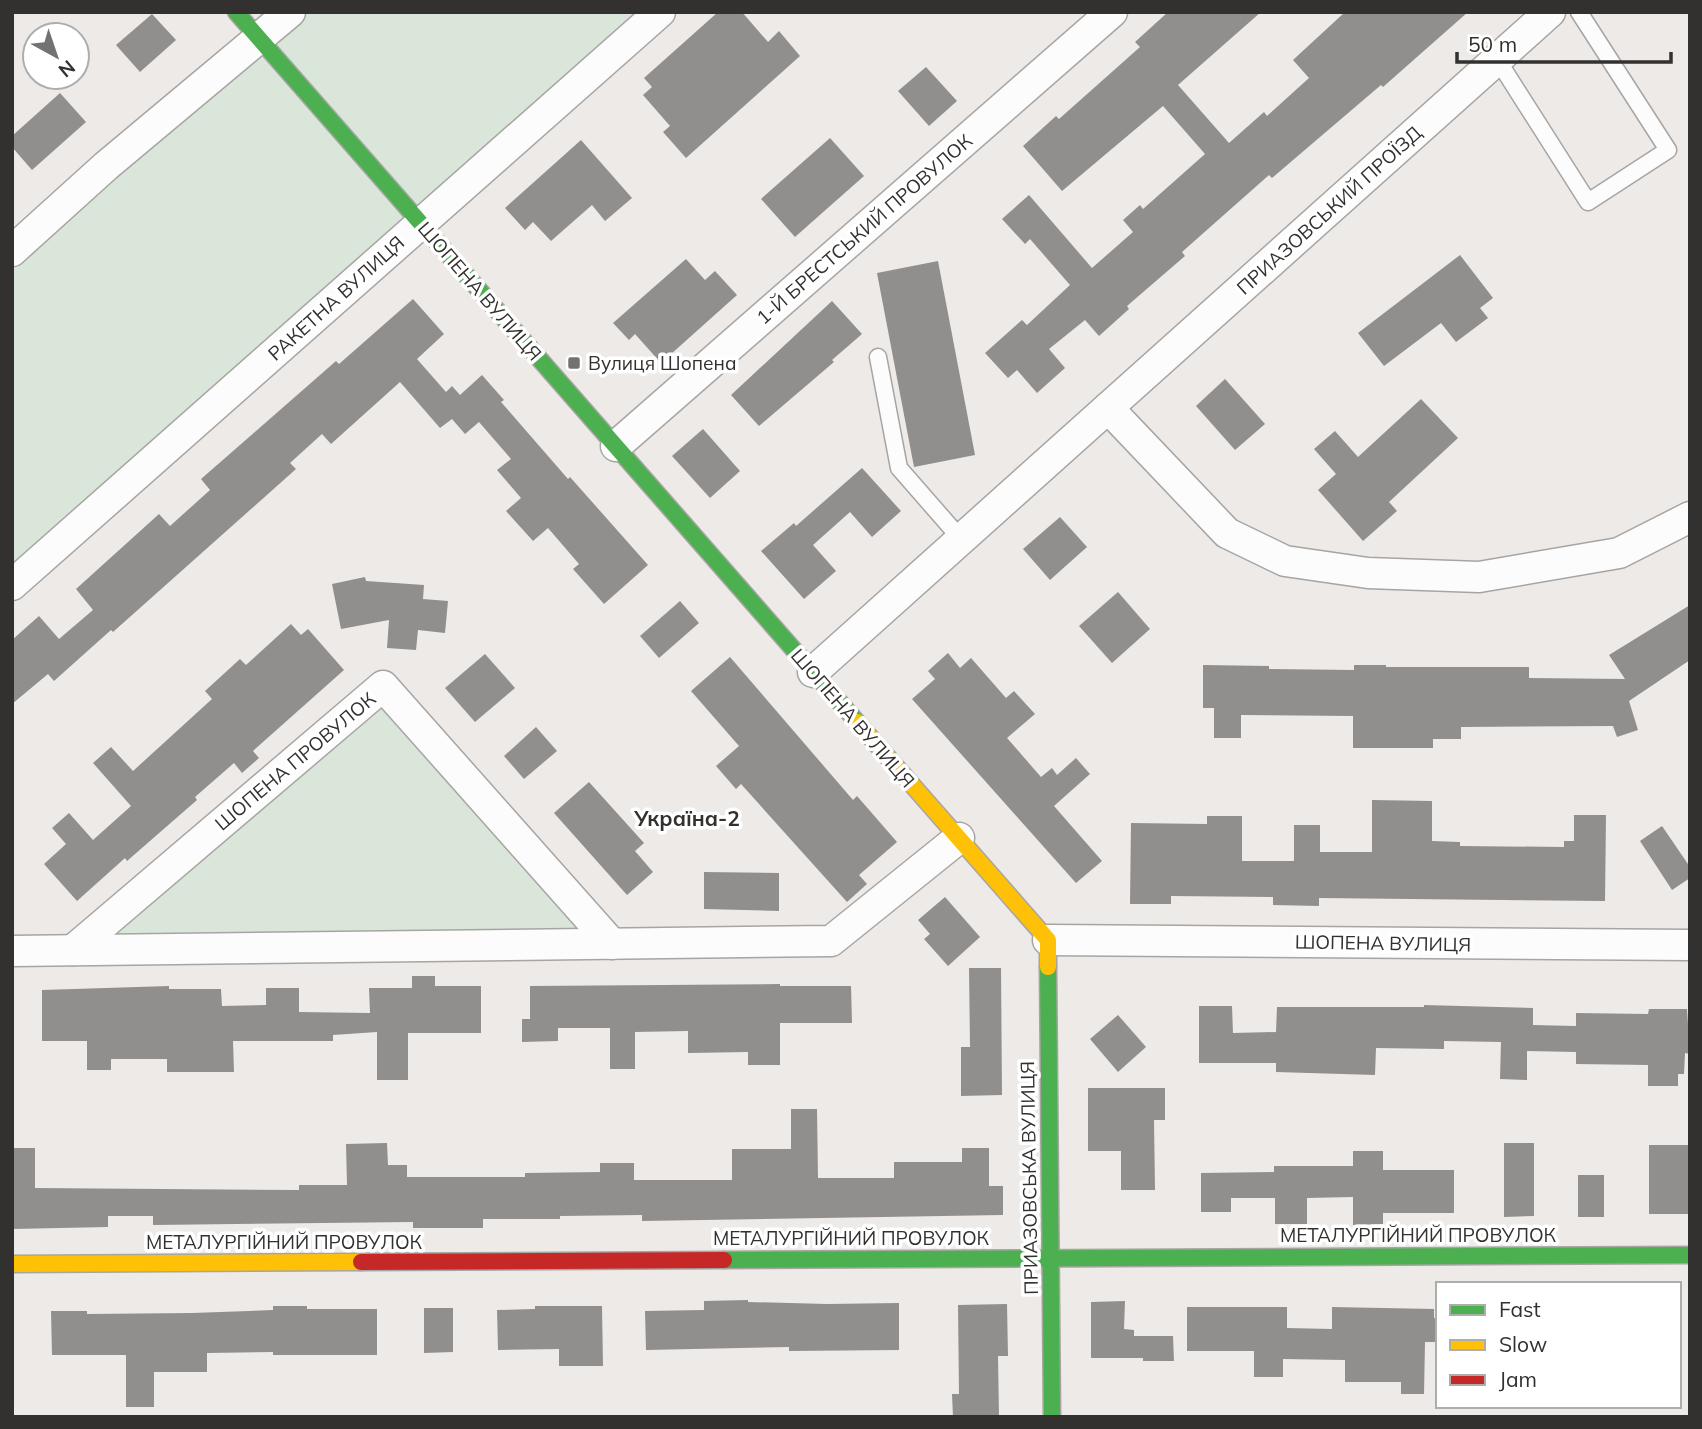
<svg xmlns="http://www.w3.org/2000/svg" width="1702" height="1429" font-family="Mulish,sans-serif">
  <rect width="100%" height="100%" fill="#edeae8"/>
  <g fill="#d9e6d9">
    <path d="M308,12H639L12,567V266L87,197Z"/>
    <path d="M382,707L579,929L114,935Z"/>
  </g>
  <g fill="#918f8d">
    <path d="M718,12H742L768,42L779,31L800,56L686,158L663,132L670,126L643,95L652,87L644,78Z"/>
    <path d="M1168,12H1261L1178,85L1229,143L1264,112L1267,116L1309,78L1293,60L1345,12H1468L1383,87L1381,85L1272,178L1269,175L1182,252L1185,256L1127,306L1129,309L1099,336L1085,320L1049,349L1065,368L1037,393L1017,370L1008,378L985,353L1022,320L1027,325L1070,285L1030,239L1025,244L1002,219L1029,195L1092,268L1133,232L1123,220L1140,205L1143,209L1205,154L1163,106L1062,191L1023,146L1056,116L1059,119L1140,47L1135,42Z"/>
    <path d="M152,14L176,40L140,72L116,45Z"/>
    <path d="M926,67L957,101L929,126L898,91Z"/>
    <path d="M60,93L86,122L32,170L12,147V136Z"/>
    <path d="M830,138L864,176L795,237L761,199Z"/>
    <path d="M581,140L632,198L605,221L592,205L551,241L533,222L525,230L505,208Z"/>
    <path d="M1460,255L1493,298L1480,308L1488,318L1456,342L1441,323L1384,366L1358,333Z"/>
    <path d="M686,259L705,280L715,271L737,295L661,363L635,334L629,340L613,323Z"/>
    <path d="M938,261L975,455L914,467L877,273Z"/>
    <path d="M413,299L444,334L417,359L446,392L452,386L460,395L482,375L504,400L501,402L568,479L570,477L648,565L604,604L573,569L579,564L548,528L533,541L506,511L521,498L497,470L511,459L479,422L465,434L452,419L440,428L400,382L331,444L322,434L290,463L296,469L113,632L111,630L54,681L48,674L12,704V640L39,616L59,639L93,610L76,589L159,514L170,526L210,490L201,479L336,361L339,364Z"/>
    <path d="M832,301L862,334L832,360L834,362L759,426L731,395Z"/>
    <path d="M1225,379L1265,424L1235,450L1196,406Z"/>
    <path d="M1421,399L1458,438L1389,502L1397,511L1363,541L1318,490L1336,474L1314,449L1335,431L1358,457Z"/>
    <path d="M703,429L740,471L710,498L672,456Z"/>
    <path d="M862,468L901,511L872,537L850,512L813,545L836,571L804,599L761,551L794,523L796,526Z"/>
    <path d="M1060,517L1087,547L1050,580L1023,549Z"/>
    <path d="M365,577L366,581L424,585L423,599L448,601L445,633L418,630L416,650L387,648L389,620L341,629L332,584Z"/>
    <path d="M1118,592L1150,629L1112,663L1079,626Z"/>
    <path d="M680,601L699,623L659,658L640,636Z"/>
    <path d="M1690,605V660L1629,701L1638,730L1617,737L1613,726L1461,727V739H1433V748H1353V716L1241,715V738H1214V708H1203V665L1269,666V669L1354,670V665H1386V667H1529V678L1625,679L1609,655Z"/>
    <path d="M291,624L301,635L308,629L344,670L253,751L259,758L242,773L234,763L195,797L197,800L127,861L125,858L77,901L44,864L66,844L52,828L69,813L93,840L131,806L93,763L111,747L133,771L212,699L205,691L240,659L246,665Z"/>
    <path d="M948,653L960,668L971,658L1006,698L1014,691L1035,714L1007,738L1041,777L1052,768L1057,775L1076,758L1090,774L1054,806L1102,861L1076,883L912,699L935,679L928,671Z"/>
    <path d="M485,654L515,688L475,722L445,688Z"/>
    <path d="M730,657L853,800L857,796L897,842L859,875L867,884L847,902L741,784L736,789L716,766L739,746L691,691Z"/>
    <path d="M536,727L557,751L524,779L504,756Z"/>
    <path d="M589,782L644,843L635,851L653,872L627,895L554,813Z"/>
    <path d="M1372,800L1432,801V841L1460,842V846L1564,847V841H1574V815H1606L1605,901L1319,898V906L1273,905V897L1171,896V904H1130L1131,823L1207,824V816H1242V861H1294V825H1320V852H1372Z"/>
    <path d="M1662,826L1690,867V878L1672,890L1640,841Z"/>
    <path d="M704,872L779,873V911L704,909Z"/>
    <path d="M945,897L980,937L948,966L924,939L930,934L918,920Z"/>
    <path d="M969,968H1001L1002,1095L961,1096V1047H970Z"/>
    <path d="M412,976H435V986H481V1033H408V1080H377V1032L333,1035V1041H233L234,1072H167V1059H111V1070H87V1041H42V990L169,986V989H221L222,1006L266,1005V988H299V1012L370,1013L369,988H412Z"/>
    <path d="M780,984V986H851L852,1023H780V1065H748V1052L688,1053V1031L635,1032V1069H610V1028H558V1041L522,1042V1019H530V986Z"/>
    <path d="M1424,1005L1533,1008V1025L1576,1026V1013L1648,1014L1649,1009H1687L1690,1054L1685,1053L1684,1074H1678V1086H1648V1065L1576,1064V1052L1527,1051V1080L1500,1079L1501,1042L1444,1041V1049L1376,1048L1375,1075L1276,1072V1063H1199V1006H1232L1233,1033L1276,1032L1277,1007H1424Z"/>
    <path d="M1118,1015L1146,1047L1118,1072L1090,1039Z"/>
    <path d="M1088,1088H1165V1120H1154L1155,1190H1121V1151H1088Z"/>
    <path d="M791,1109H817L818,1178H894V1162H962V1148H989V1186H1003V1215L642,1221V1215L560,1216V1219H483V1228H413V1222L153,1225V1216H108V1227L12,1229V1148H35V1188L299,1190V1185H347L346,1144L387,1143L388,1165H407V1177H525V1173L600,1172V1163H634V1180H732V1149H791Z"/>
    <path d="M1504,1143H1534V1216L1504,1217Z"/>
    <rect x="1649" y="1145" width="41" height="69"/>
    <path d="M1353,1151H1383V1170H1454V1213H1383V1224L1353,1225V1197L1307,1198V1224H1275V1198H1231V1212H1201V1173L1274,1172V1166H1353Z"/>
    <rect x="1578" y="1175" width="26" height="42"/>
    <path d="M748,1300V1302L827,1304L899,1303V1350L789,1351V1347L646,1350L645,1311L704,1310V1301Z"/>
    <path d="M1125,1301L1124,1329L1134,1330V1336H1173L1174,1361H1143V1358H1091V1302Z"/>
    <path d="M1007,1304L1008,1356H998L999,1417H953L952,1394H959L958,1305Z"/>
    <path d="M273,1306H307V1309H377V1355H273V1352L207,1353V1372H154V1407H126V1355H52L51,1311H87V1314L192,1313L273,1310Z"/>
    <path d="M535,1306H602L603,1366H559V1349L498,1350L497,1310L535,1309Z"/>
    <path d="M1187,1307H1287V1328L1332,1329V1307L1434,1309V1318H1438V1342H1425L1424,1394H1401V1382H1345V1360L1283,1359V1377H1254V1351H1187Z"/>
    <path d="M424,1308H453V1352L424,1353Z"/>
  </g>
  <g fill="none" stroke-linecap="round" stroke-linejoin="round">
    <g stroke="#a7a5a3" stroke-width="19">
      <g id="lane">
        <path d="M1497,59L1588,202L1668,150L1579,12"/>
        <path d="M878,357L899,468L961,539"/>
      </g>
    </g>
    <g stroke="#a7a5a3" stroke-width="33">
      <g id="street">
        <path d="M12,251L106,166L290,12"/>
        <path d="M1108,408L1227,533L1285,561L1368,573L1479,577L1619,553L1690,517"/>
        <path d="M616,446L1112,12"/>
        <path d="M12,585L660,12"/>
        <path d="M813,672L1550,12"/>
        <path d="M1048,940L1690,945"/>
        <path d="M73,950L383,686L612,944"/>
        <path d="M12,951L831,941L959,838"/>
      </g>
    </g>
    <g stroke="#a7a5a3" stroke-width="19">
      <g id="fast">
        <path d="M236,12L857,722"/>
        <path d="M1048,967L1052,1417"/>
        <path d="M724,1260L1690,1255"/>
      </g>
    </g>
    <g stroke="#a7a5a3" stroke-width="19">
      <g id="slow">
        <path d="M857,722L1048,940V967"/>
        <path d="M12,1264L361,1262"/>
      </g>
    </g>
    <g stroke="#a7a5a3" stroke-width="19">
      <path id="jam" d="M361,1262L724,1260"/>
    </g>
    <use href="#lane" stroke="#fcfcfc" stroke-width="16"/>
    <use href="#street" stroke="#fcfcfc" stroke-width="30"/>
    <use href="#fast" stroke="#4caf50" stroke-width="16"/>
    <use href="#slow" stroke="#ffc107" stroke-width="16"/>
    <use href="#jam" stroke="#c62828" stroke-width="16"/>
  </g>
  <rect fill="#747270" stroke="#fff" stroke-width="2.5" x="567" y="356" width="14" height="14" rx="3.5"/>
  <g text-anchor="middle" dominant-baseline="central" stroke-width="7" stroke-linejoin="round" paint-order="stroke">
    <g font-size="19" fill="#33312f" stroke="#fff">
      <text transform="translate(1329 210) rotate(-42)">ПРИАЗОВСЬКИЙ ПРОЇЗД</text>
      <text transform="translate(864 229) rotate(-41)">1-Й БРЕСТСЬКИЙ ПРОВУЛОК</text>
      <text transform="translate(480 291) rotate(49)">ШОПЕНА ВУЛИЦЯ</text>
      <text transform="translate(336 298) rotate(-42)">РАКЕТНА ВУЛИЦЯ</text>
      <text transform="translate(853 718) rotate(49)">ШОПЕНА ВУЛИЦЯ</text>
      <text transform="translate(295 761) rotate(-40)">ШОПЕНА ПРОВУЛОК</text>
      <text transform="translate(1383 943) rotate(1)">ШОПЕНА ВУЛИЦЯ</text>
      <text transform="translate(1029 1178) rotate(-91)">ПРИАЗОВСЬКА ВУЛИЦЯ</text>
      <text x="1418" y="1235">МЕТАЛУРГІЙНИЙ ПРОВУЛОК</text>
      <text x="851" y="1238">МЕТАЛУРГІЙНИЙ ПРОВУЛОК</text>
      <text x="284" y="1242">МЕТАЛУРГІЙНИЙ ПРОВУЛОК</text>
    </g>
    <g font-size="19" fill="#33312f" stroke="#fff" text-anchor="start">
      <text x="588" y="363">Вулиця Шопена</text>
    </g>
    <g font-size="21" font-weight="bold" fill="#33312f" stroke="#fff">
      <text x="687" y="818">Україна-2</text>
    </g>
  </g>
  <rect width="1702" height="1429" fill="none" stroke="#33312f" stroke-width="28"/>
  <rect x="1436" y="1282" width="245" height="126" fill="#ffffff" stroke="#adadac" stroke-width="2"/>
  <rect x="1450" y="1305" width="35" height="10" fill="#4caf50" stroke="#adadac" stroke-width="2"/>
  <text x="1499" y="1317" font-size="21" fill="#33312f">Fast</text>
  <rect x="1450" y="1340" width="35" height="10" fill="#ffc107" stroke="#adadac" stroke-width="2"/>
  <text x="1499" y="1352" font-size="21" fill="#33312f">Slow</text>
  <rect x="1450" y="1375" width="35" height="10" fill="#c62828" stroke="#adadac" stroke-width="2"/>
  <text x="1499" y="1387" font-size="21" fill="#33312f">Jam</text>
  <g transform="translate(56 56) rotate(140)"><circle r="33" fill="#ffffff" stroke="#adadac" stroke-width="2"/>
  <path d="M0-5L12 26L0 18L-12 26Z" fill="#747270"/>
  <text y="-10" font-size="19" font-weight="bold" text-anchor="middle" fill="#33312f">N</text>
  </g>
  <path d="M1457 52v10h214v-10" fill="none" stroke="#33312f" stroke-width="3.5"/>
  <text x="1468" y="52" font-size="21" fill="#33312f" stroke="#ffffff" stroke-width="5" paint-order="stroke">50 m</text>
</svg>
